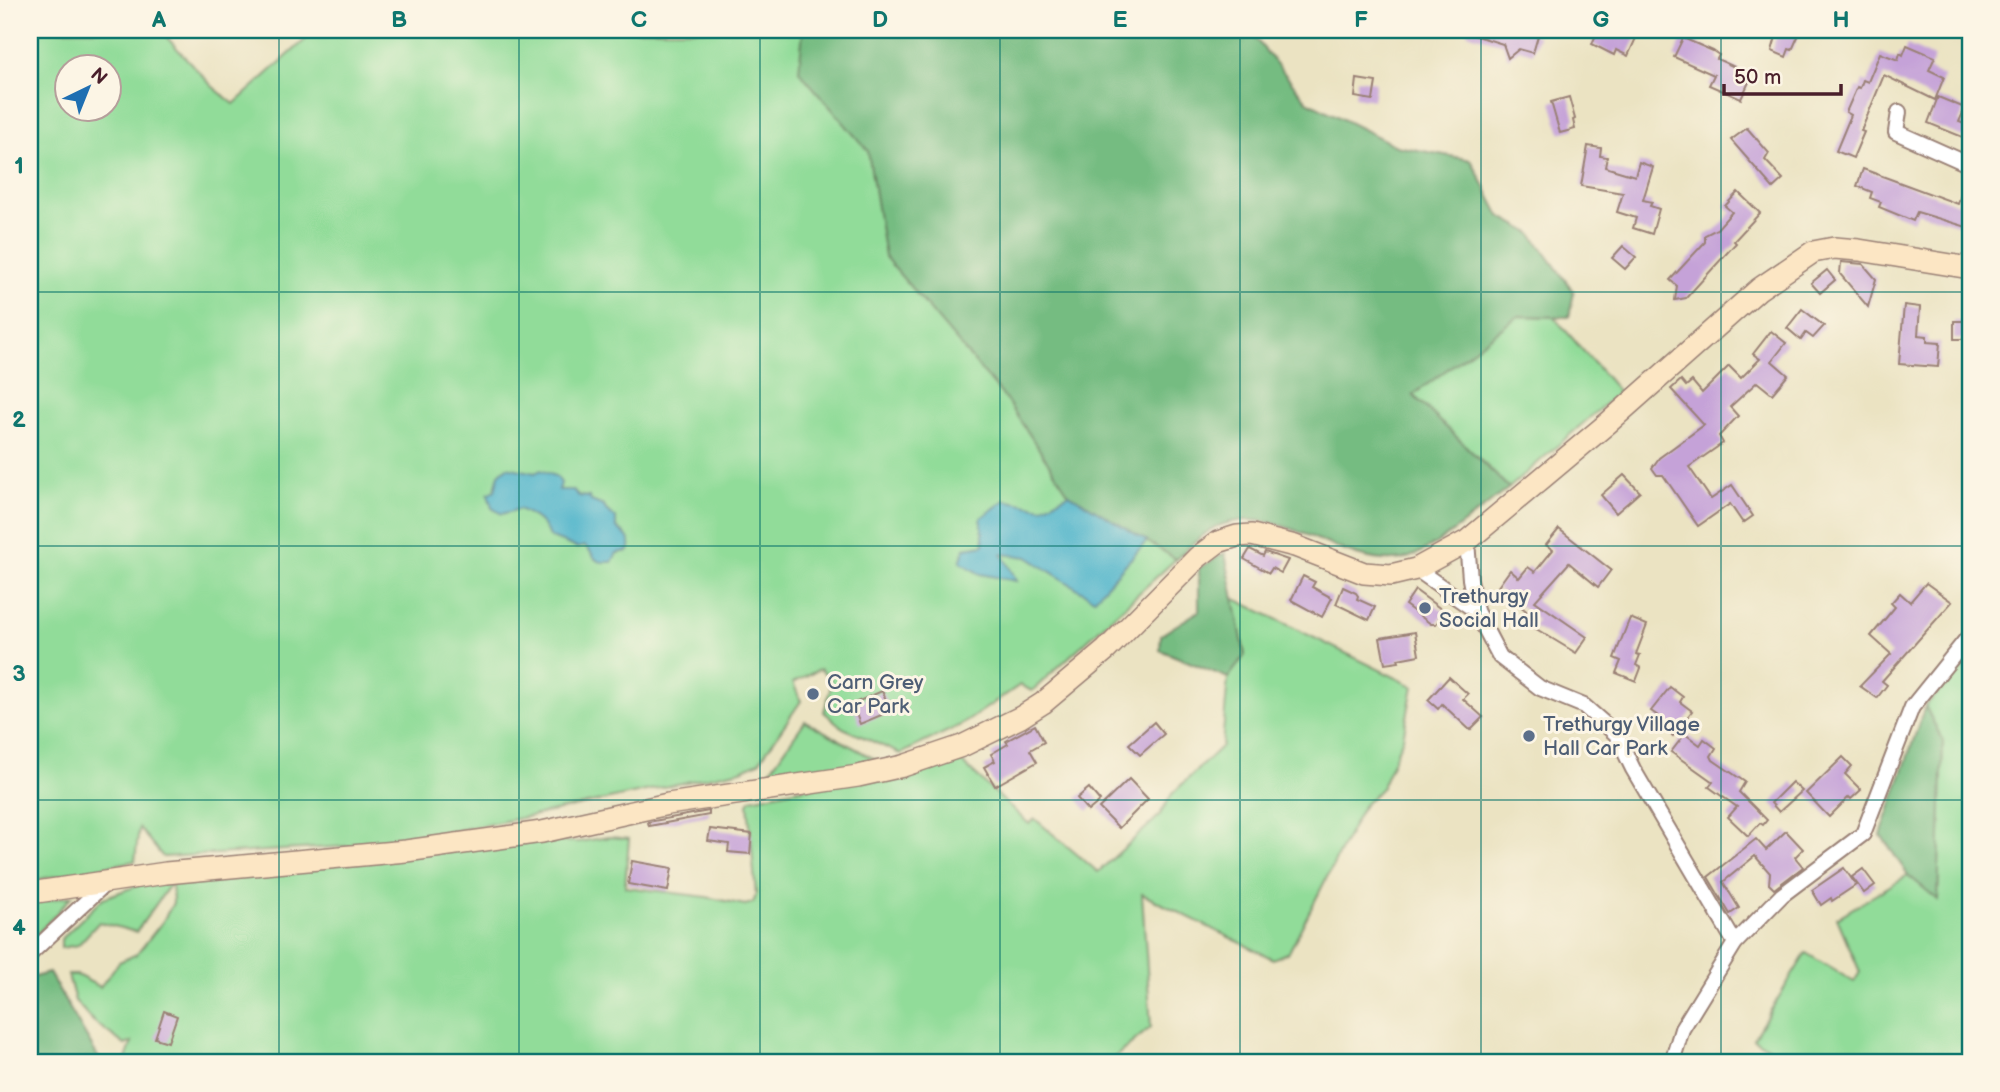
<svg xmlns="http://www.w3.org/2000/svg" width="2000" height="1092" font-family="'Balsamiq Sans',sans-serif">
  <rect width="100%" height="100%" fill="#fcf5e5"/>
  <filter id="ink" filterUnits="userSpaceOnUse"><feTurbulence type="fractalNoise" baseFrequency=".0143" numOctaves="2"/><feDisplacementMap in="SourceGraphic" scale="14" xChannelSelector="R" yChannelSelector="G"/><feConvolveMatrix kernelMatrix="1 2 1 2 8 2 1 2 1" color-interpolation-filters="sRGB"/></filter>
  <filter id="wash" filterUnits="userSpaceOnUse"><feTurbulence type="fractalNoise" baseFrequency=".00686" numOctaves="4" result="noise"/><feDisplacementMap in="SourceGraphic" scale="28" xChannelSelector="R" yChannelSelector="G"/><feGaussianBlur stdDeviation="1.57" result="paint"/><feColorMatrix in="noise" values="0 0 0 0 0 0 0 0 0 0 0 0 0 0 0 0 0 1.4 0 .05"/><feComposite in="paint" operator="in"/></filter>
  <g filter="url(#wash)">
    <rect width="100%" height="100%" fill="#ebe3c2"/>
    <g fill="#91dc99" stroke="#6e7e62" stroke-width="2" fill-rule="evenodd">
      <path d="M30,30H160L212,86L234,104L316,30H1000L1170,555L1176,559L1032,691L1020,685L963,724L900,754L843,728L824,712L831,686L830,678L820,669L793,683L801,701L759,762L741,770L541,814L388,844L163,857L139,828L135,861L30,881ZM66,66H108V108H66Z"/>
      <path d="M1518,316L1554,317L1619,392L1509,488L1413,395Z"/>
      <path d="M1233,598L1413,686L1403,738L1382,787L1363,806L1289,952L1273,959L1142,894L1151,1027L1109,1062H125L132,1042L125,1045L93,1021L75,1001L68,975H77L100,987L119,962L137,954L163,921L173,903L172,882L136,932L99,922L78,945L61,948V939L103,898L142,884L532,840L578,842L609,837L629,839L625,887L706,897L745,905L753,903L756,895L748,803L751,799L956,757L1029,824L1035,819L1098,872L1159,816L1172,794L1222,746L1228,678L1245,655Z"/>
      <path d="M1970,660V1062H1795L1753,1039L1806,953L1854,982L1860,972L1837,918L1908,875L1938,899L1943,741L1925,706Z"/>
      <path d="M805,721L880,762L765,778Z"/>
      <path d="M72,896L30,942V903Z"/>
    </g>
    <g fill="#74bc81" stroke="#5f6e56" stroke-width="2">
      <path d="M803,30H1244L1251,33L1307,101L1396,146L1471,160L1500,216L1531,233L1574,292L1569,317L1518,316L1413,395L1509,488C1486,505 1429,555 1403,559C1339,570 1285,500 1218,526C1203,532 1188,549 1176,559L1069,494L1005,398L885,257L868,151L799,71Z"/>
      <path d="M1225,553L1245,655L1228,678L1160,650L1161,635L1199,611V568Z"/>
      <path d="M1925,706L1943,741L1938,900L1908,875L1881,835Z"/>
      <path d="M49,973L101,1062H30V978Z"/>
    </g>
    <g fill="#4bb3ca" stroke="#4a697a" stroke-width="2">
      <path d="M507,467L535,473L541,470L557,477L561,483L559,490H573L579,496L589,497L591,501L604,506L606,510L616,518V527C624,533 634,540 629,551L617,553L612,562C589,563 598,557 585,546L577,548L549,537C544,521 533,516 519,509L502,514L492,508L488,494L495,490L499,474Z"/>
      <path d="M1069,494L1147,541L1094,599L1027,557L1002,554L1017,581L980,574L960,562L965,548L984,545L981,518L1005,500L1042,508Z"/>
    </g>
    <g id="blocks">
      <g fill="#c5a2d8">
        <path d="M1467,30H1534L1532,34L1538,36L1533,53L1519,49L1508,58L1503,44L1467,33Z"/>
        <path d="M1598,30H1619L1636,38L1628,56L1616,50L1614,55L1592,44Z"/>
        <path d="M1778,30H1801L1792,50L1789,49L1786,57L1772,51Z"/>
        <path d="M1683,38L1713,51L1719,55L1717,59L1739,69L1735,76L1749,82L1741,99L1709,85L1714,75L1674,57Z"/>
        <path d="M1907,45L1935,57L1929,70L1944,77L1935,100L1884,75L1861,131L1864,132L1853,158L1836,151L1851,115L1846,112L1857,87L1860,88L1863,80L1868,82L1880,53L1898,60L1900,53L1903,55Z"/>
        <path d="M1357,79L1376,82L1373,100L1355,97Z"/>
        <path d="M1569,97L1575,119L1573,120L1575,129L1560,133L1551,102Z"/>
        <path d="M1938,97L1965,108L1959,122L1970,126V140L1928,123Z"/>
        <path d="M1747,128L1769,153L1765,160L1783,179L1773,188L1731,140Z"/>
        <path d="M1588,146L1601,148L1600,156L1607,157L1605,167L1635,176L1639,162L1653,167L1643,200L1652,202L1650,206L1659,209L1652,234L1633,228L1636,218L1617,212L1623,193L1581,186Z"/>
        <path d="M1863,169L1958,204L1967,175H1970V228L1917,212L1913,221L1879,207L1881,202L1870,198L1872,192L1857,186Z"/>
        <path d="M1738,192L1760,213L1734,241L1736,243L1686,298L1675,300L1677,286L1670,280L1705,242V235L1717,229L1732,212L1725,206Z"/>
        <path d="M1623,246L1636,257L1625,269L1612,258Z"/>
        <path d="M1841,262L1863,264L1876,279L1868,307L1840,274Z"/>
        <path d="M1827,270L1835,280L1820,293L1811,283Z"/>
        <path d="M1904,305L1920,307L1918,335L1927,336V342L1940,343L1938,367L1899,364Z"/>
        <path d="M1802,309L1824,326L1813,338L1806,333L1801,340L1787,328Z"/>
        <rect x="1954" y="321" width="16" height="18"/>
        <path d="M1771,331L1786,343L1772,361L1788,375L1772,394L1757,382L1730,407L1738,416L1719,436L1723,443L1689,467L1711,499L1732,485L1753,516L1743,523L1730,504L1698,526L1663,475H1657L1652,468L1659,458L1704,425L1671,389L1681,380L1686,386L1692,381L1702,393L1729,366L1741,378L1760,359L1753,354Z"/>
        <path d="M1624,475L1640,492L1616,513L1601,495Z"/>
        <path d="M1559,529L1611,570L1598,587L1569,563L1535,601L1587,637L1576,653L1533,627L1537,620L1517,603L1515,605L1497,588L1510,570L1519,578L1528,567L1535,572L1553,550L1546,545Z"/>
        <path d="M1250,549L1263,556L1265,552L1288,560L1281,573L1272,568L1269,573L1244,559Z"/>
        <path d="M1303,576L1315,582L1312,587L1332,598L1322,617L1291,600Z"/>
        <path d="M1926,583L1952,602L1882,681L1887,685L1877,698L1860,686L1891,654L1871,636L1895,607L1891,603L1900,593L1910,602Z"/>
        <path d="M1343,587L1356,593L1358,596L1357,599L1375,607L1369,620L1336,604Z"/>
        <path d="M1415,590L1445,612L1436,624H1431L1405,605Z"/>
        <path d="M1630,618L1647,625L1636,654L1640,655L1636,665L1641,668L1636,681L1616,673L1621,661L1614,658Z"/>
        <path d="M1415,632L1419,655L1398,659L1399,662L1385,664L1380,638Z"/>
        <path d="M1449,677L1468,694L1463,699L1483,717L1470,730L1442,704L1438,709L1428,700Z"/>
        <path d="M1670,687L1683,697L1680,702L1692,711L1673,736L1654,721L1658,716L1651,711Z"/>
        <path d="M882,691L891,711L860,724L852,704Z"/>
        <path d="M1154,722L1164,734L1140,755L1129,744Z"/>
        <path d="M1035,725L1044,742L1030,750L1037,762L995,786L984,767L995,761L991,754L1008,744L1006,741Z"/>
        <path d="M1685,734L1700,745L1704,739L1716,748L1711,756L1713,760L1745,782L1739,792L1767,820L1763,825L1760,823L1748,836L1728,817L1737,807L1709,787L1713,782L1671,752Z"/>
        <path d="M1843,757L1852,766L1845,774L1861,790L1851,799L1849,797L1829,817L1806,793Z"/>
        <path d="M1129,779L1148,799L1119,828L1099,808Z"/>
        <path d="M1792,782L1802,791L1779,812L1771,803Z"/>
        <path d="M1089,788L1100,801L1088,811L1077,798Z"/>
        <path d="M709,811V815L649,826L648,822Z"/>
        <path d="M710,829L752,834L750,854L728,852L729,844L708,841Z"/>
        <path d="M1786,831L1803,849L1795,857L1803,867L1774,889L1769,884L1770,873L1755,856L1723,882L1739,908L1730,914L1708,877L1756,839L1766,850Z"/>
        <path d="M632,861L672,868L668,891L628,884Z"/>
        <path d="M1844,868L1856,885L1832,901L1831,898L1821,905L1812,890Z"/>
        <path d="M1863,869L1875,885L1864,893L1852,877Z"/>
        <path d="M164,1011L177,1016L168,1042L155,1038Z"/>
      </g>
    </g>
  </g>
  <g filter="url(#ink)">
    <use href="#blocks" fill-opacity="0" stroke="#9a8176" stroke-width="2"/>
    <g fill="none" stroke-linecap="round" stroke-linejoin="round">
      <g stroke="#9a8176" stroke-width="18">
        <g id="street">
          <path d="M1899,112L1896,132L1970,165"/>
          <path d="M1467,541L1470,579L1476,611L1500,657L1540,688L1584,706L1616,734L1633,769L1735,943"/>
          <path d="M1416,569L1476,611"/>
          <path d="M30,954L107,882"/>
          <path d="M1672,1062L1682,1029L1735,943L1782,895L1863,834L1912,707L1970,635"/>
        </g>
      </g>
      <g stroke="#9a8176" stroke-width="24">
        <path id="secondary" d="M30,893L166,873L406,851L542,832L668,804L858,776L903,766L962,746L1021,717L1043,703L1106,650L1198,557L1218,542L1237,536L1252,535L1295,546L1364,573L1391,575L1416,569L1467,541L1608,423L1759,289L1813,252L1834,248L1859,250L1970,268"/>
      </g>
      <use href="#street" stroke="#fff" stroke-width="14"/>
      <use href="#secondary" stroke="#fce6c4" stroke-width="21"/>
    </g>
  </g>
  <path fill="none" stroke="#0f766e" stroke-width="2" stroke-opacity="0.55" d="M279,30V1062M519,30V1062M760,30V1062M1000,30V1062M1240,30V1062M1481,30V1062M1721,30V1062M30,292H1970M30,546H1970M30,800H1970"/>
  <g fill="#5c6f8a" stroke="#fcf5e5" stroke-width="2.5">
    <circle cx="1425" cy="608" r="7"/>
    <circle cx="813" cy="694" r="7"/>
    <circle cx="1529" cy="736" r="7"/>
  </g>
  <g text-anchor="middle" dominant-baseline="central" stroke-width="6" stroke-linejoin="round" paint-order="stroke">
    <g font-size="21" fill="#4e5e75" stroke="#fcf5e5" text-anchor="start">
      <text x="1439" y="596">Trethurgy<tspan x="1439" dy="24">Social Hall</tspan></text>
      <text x="827" y="682">Carn Grey<tspan x="827" dy="24">Car Park</tspan></text>
      <text x="1543" y="724">Trethurgy Village<tspan x="1543" dy="24">Hall Car Park</tspan></text>
    </g>
  </g>
  <rect width="2000" height="1092" fill="none" stroke="#fcf5e5" stroke-width="77"/>
  <g transform="translate(88 88) rotate(43)"><circle r="33" fill="#fcf5e5" stroke="#b59f9b" stroke-width="2"/>
  <path d="M0-5L12 26L0 18L-12 26Z" fill="#1f6fb2"/>
  <text y="-10" font-size="19" font-weight="bold" text-anchor="middle" fill="#4a1f2b">N</text>
  </g>
  <path d="M1724 84v10h117v-10" fill="none" stroke="#4a1f2b" stroke-width="3.5"/>
  <text x="1734" y="84" font-size="21" fill="#4a1f2b" stroke="#fcf5e5" stroke-width="5" paint-order="stroke">50 m</text>
  <rect x="38" y="38" width="1924" height="1016" fill="none" stroke="#0f766e" stroke-width="2.5"/>
  <g font-size="23" text-anchor="middle" font-weight="bold" fill="#0f766e">
    <text x="159" y="27">A</text>
    <text x="399" y="27">B</text>
    <text x="639" y="27">C</text>
    <text x="880" y="27">D</text>
    <text x="1120" y="27">E</text>
    <text x="1361" y="27">F</text>
    <text x="1601" y="27">G</text>
    <text x="1841" y="27">H</text>
    <text x="19" y="173">1</text>
    <text x="19" y="427">2</text>
    <text x="19" y="681">3</text>
    <text x="19" y="935">4</text>
  </g>
</svg>
